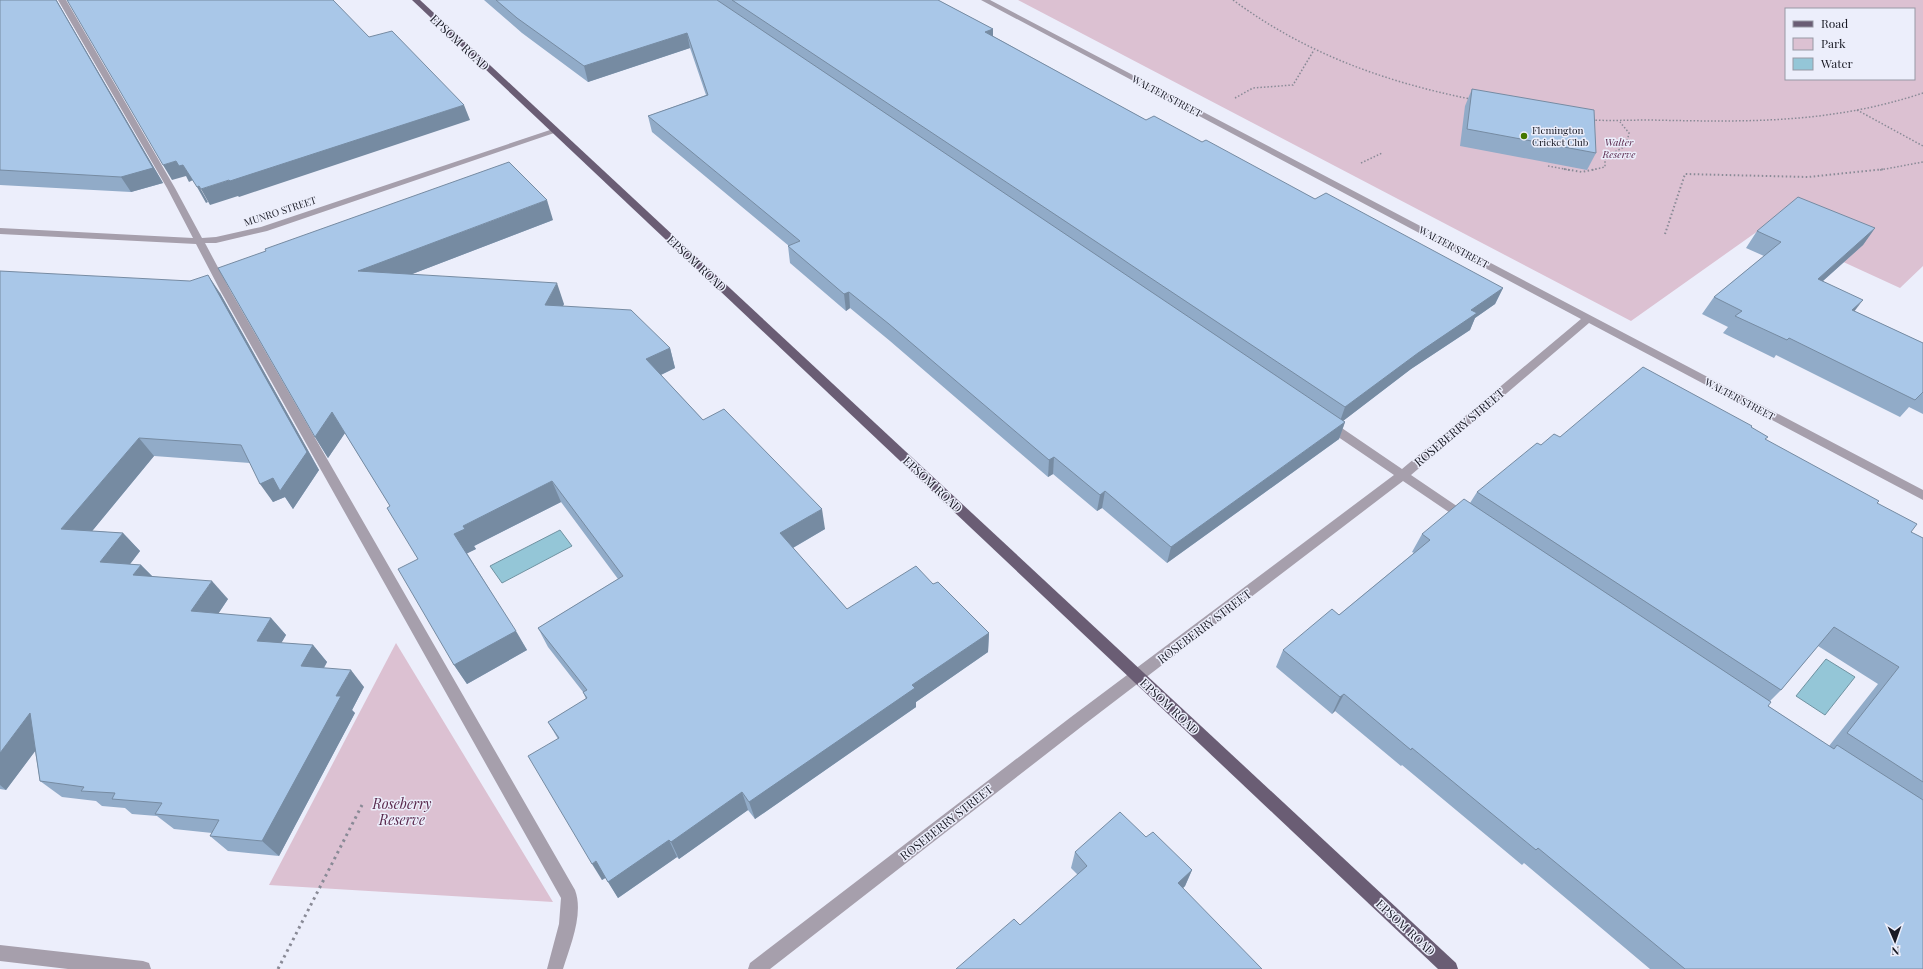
<svg xmlns="http://www.w3.org/2000/svg" width="1923" height="969" font-family="'Playfair Display',serif">
  <rect width="100%" height="100%" fill="#eceefb"/>
  <g fill="#dcc1d2" fill-rule="evenodd">
    <path d="M1018,0H1923V266L1900,288L1765,226L1631,321ZM1786,9H1914V79H1786Z"/>
    <path d="M396,643L553,902L269,885Z"/>
  </g>
  <g fill="#94c6d7" stroke="#6f92a1">
    <path d="M560,530L572,546L502,583L490,566Z"/>
    <path d="M1826,659L1855,677L1825,715L1796,696Z"/>
  </g>
  <g fill="none" stroke-linecap="round" stroke-linejoin="round">
    <g stroke="#898a96" stroke-width="1.5" stroke-dasharray="1.5 2" stroke-linecap="butt">
      <path d="M1233,0C1305,53 1382,81 1470,99"/>
      <path d="M1235,98L1253,88L1293,85L1314,50"/>
      <path d="M1857,110L1923,146"/>
      <path d="M1592,120C1611,121 1630,120 1650,120C1747,122 1829,124 1923,93"/>
      <path d="M1361,163L1382,153"/>
      <path d="M1548,166L1570,170"/>
      <path d="M1592,170L1605,167V157L1626,146L1629,133L1620,122"/>
      <path d="M1880,170L1923,162"/>
    </g>
    <g stroke="#898a96" stroke-width="2" stroke-dasharray="1.5 2.5" stroke-linecap="butt">
      <path d="M1564,169L1582,172L1596,169"/>
      <path d="M1665,234L1685,174L1808,177L1885,169"/>
    </g>
    <path stroke="#898a96" stroke-width="3" stroke-dasharray="2.5 4" stroke-linecap="butt" d="M278,969L362,805"/>
    <g fill="#a69fac" fill-rule="evenodd">
      <path d="M58,0H66L175,188L202,238L216,237L261,227L553,129L556,128L560,131L267,231L216,243H205L230,290L575,890C584,914 570,946 563,969H547L559,924L561,898L220,290L196,244L0,234V228L193,238L167,188Z"/>
      <path d="M981,0H990L1923,490V500L1589,323L1411,475L1470,515L1472,518L1470,521L1466,523L1462,521L1403,481L1081,727L770,969H748L750,963L1071,717L1394,475L1325,428L1323,425L1325,422H1333L1402,469L1581,319Z"/>
      <path d="M0,945L143,961L149,963L151,969H68L0,961Z"/>
    </g>
    <path fill="#6a5d74" fill-rule="evenodd" d="M412,0H420L1456,963L1458,969H1438Z"/>
  </g>
  <g fill="#91abc8" fill-rule="evenodd">
    <path d="M0,0L57,1L163,183L131,192L0,185Z"/>
    <path d="M484,0H938L993,29V36L1146,120L1202,142L1315,199L1503,288L1495,304L1475,318L1470,330L1411,369L1343,421L1345,422L1339,439L1167,563L1102,508L1097,511L1053,474L1048,477L890,341L850,308L846,311L790,263L788,246H789L652,132L648,116L706,95L690,48L588,82L522,33Z"/>
    <path d="M1472,89L1596,153L1587,170L1460,146L1465,106Z"/>
    <path d="M553,220L412,274L564,304L563,306L670,348L675,368L661,375L703,420L825,529L793,548L847,609L933,584L989,633L988,652L916,702V707L755,819L748,810L679,859L677,857L618,898L606,878L602,880L558,739L548,722L586,699L583,692L548,647L538,628L618,579L561,502L474,546L476,549L467,553L527,650L467,684L454,665L418,559L390,506L345,433L328,458L315,437L218,268Z"/>
    <path d="M1875,228L1863,245L1823,281L1854,311L1923,343V414L1909,407L1900,417L1776,355L1774,358L1723,333L1728,327L1702,314L1714,297L1764,256L1746,248L1757,231Z"/>
    <path d="M0,271L220,293L319,470L293,509L285,497L273,502L250,463L154,456L92,531L123,533L140,551L130,564L141,565L153,577L228,599L218,614L271,618L286,635L281,643L313,645L327,662L324,668L364,687L352,710L355,713L279,856L228,851L210,836L212,833L174,829L157,816L132,814L125,808L102,806L96,801L62,797L40,781L35,751L6,790L0,789Z"/>
    <path d="M1751,427L1766,440L1877,503L1911,532L1923,538V969H1650L1524,863L1522,865L1402,765L1401,766L1335,711L1332,714L1276,667L1283,650L1339,615L1414,553L1412,552L1422,534L1470,503L1477,492L1541,445L1560,437ZM1818,646L1878,684L1829,746L1768,706L1770,701L1781,690Z"/>
    <path d="M1146,837L1192,870L1185,886L1183,888L1020,925L1078,875L1071,868L1075,852Z"/>
  </g>
  <g fill="#768ba2">
    <path d="M56,0H57V1L163,183L131,192L121,177Z"/>
    <path d="M993,29V44L985,32Z"/>
    <path d="M687,33L690,48L588,82L584,66Z"/>
    <path d="M464,105L470,120L239,197L238,196L210,205L201,189Z"/>
    <path d="M176,161L183,165L193,180L189,182L186,176L172,180L163,165Z"/>
    <path d="M199,186L208,202L206,203L197,187Z"/>
    <path d="M547,200L553,220L368,291L358,271Z"/>
    <path d="M1875,228L1863,245L1806,296L1818,279Z"/>
    <path d="M208,275L220,293L319,470L293,509L285,497L273,502L260,484Z"/>
    <path d="M557,283L564,304L552,325L545,305Z"/>
    <path d="M1503,288L1495,304L1475,318L1470,330L1411,369L1339,424L1345,407L1418,353L1471,310Z"/>
    <path d="M849,292L850,308L846,311L844,294Z"/>
    <path d="M1863,300L1850,317L1852,310Z"/>
    <path d="M670,348L675,368L652,379L646,359Z"/>
    <path d="M332,412L345,433L328,458L315,437Z"/>
    <path d="M1345,422L1339,439L1167,563L1171,547Z"/>
    <path d="M139,438L154,456L79,547L61,529Z"/>
    <path d="M1054,457L1053,474L1048,477L1049,460Z"/>
    <path d="M552,481L561,502L474,546L476,549L466,554L454,534L463,526Z"/>
    <path d="M1105,491L1102,508L1097,511L1100,495Z"/>
    <path d="M822,509L825,529L784,553L780,533Z"/>
    <path d="M123,533L140,551L118,580L100,562Z"/>
    <path d="M141,565L158,582L133,575Z"/>
    <path d="M212,581L228,599L208,629L191,611Z"/>
    <path d="M271,618L286,635L272,659L257,641Z"/>
    <path d="M516,631L527,650L467,684L454,665Z"/>
    <path d="M989,633L988,652L916,702V707L755,819L749,802L912,685Z"/>
    <path d="M313,645L327,662L315,683L301,666Z"/>
    <path d="M351,670L364,687L352,710L355,713L279,856L262,841L336,696Z"/>
    <path d="M1344,694L1335,711L1332,714L1340,697Z"/>
    <path d="M30,713L51,730L6,790L0,785V753Z"/>
    <path d="M742,792L748,810L679,859L671,842Z"/>
    <path d="M669,840L677,857L618,898L608,882Z"/>
    <path d="M596,861L606,877L602,880L592,864Z"/>
    <path d="M1192,870L1185,886L1172,899L1178,883Z"/>
  </g>
  <g fill="#a9c7e8" stroke="#768ba2">
    <path d="M0,0H56L153,168L121,177L0,170Z"/>
    <path d="M67,0H333L369,37L392,31L464,105L230,181L229,180L201,189L199,186L197,187L183,165L179,166L176,161L163,165Z"/>
    <path d="M496,0H717L1345,422L1171,547L1105,491L1100,495L1054,457L1049,460L889,324L849,292L844,294L788,246L800,241L648,116L708,95L687,33L584,66L517,18Z"/>
    <path d="M732,0H938L993,29L985,32L1146,120L1154,116L1202,142L1206,140L1315,199L1326,193L1503,288L1471,310L1477,313L1418,353L1345,407Z"/>
    <path d="M1472,89L1594,110L1596,153L1467,129Z"/>
    <path d="M509,162L547,200L358,271L557,283L545,305L631,310L670,348L646,359L703,420L724,409L822,509L780,533L847,609L916,566L933,584L938,582L989,633L912,685L915,688L749,802L742,792L671,842L669,840L608,882L596,861L592,864L528,756L559,738L548,722L587,698L583,692L587,690L538,628L623,576L552,481L463,526L465,529L454,534L516,631L454,665L398,569L418,559L387,508L390,506L332,412L315,437L218,268L266,251L265,249Z"/>
    <path d="M1798,197L1875,228L1818,279L1863,300L1852,310L1923,343V392L1915,400L1789,338L1787,340L1735,316L1742,311L1714,297L1781,242L1757,231Z"/>
    <path d="M0,271L190,281L208,275L307,452L280,491L273,478L260,484L241,445L139,438L61,529L123,533L100,562L141,565L133,575L212,581L191,611L271,618L257,641L313,645L301,666L351,670L336,696H341L262,841L210,836L219,820L155,814L162,803L112,799L115,793L81,791L84,787L40,781L30,713L0,753Z"/>
    <path d="M1643,367L1752,426L1751,427L1768,437L1765,439L1879,501L1877,503L1917,524L1911,532L1923,538V782L1847,733L1899,667L1834,627L1781,690L1477,492L1537,443L1541,445L1554,434L1560,437Z"/>
    <path d="M1464,499L1771,702L1768,706L1834,749L1837,745L1923,800V969H1685L1538,848L1536,850L1412,748L1411,750L1344,694L1340,697L1283,650L1332,609L1339,615L1430,540L1422,534Z"/>
    <path d="M1120,812L1146,837L1153,832L1192,870L1178,883L1262,969H956L1014,919L1020,925L1087,866L1075,852Z"/>
  </g>
  <circle fill="#470" stroke="#eceefb" stroke-width="1.5" cx="1524" cy="136" r="4"/>
  <g text-anchor="middle" dominant-baseline="central" stroke-width="3" stroke-linejoin="round" paint-order="stroke">
    <g font-size="10" fill="#181924" stroke="#eceefb">
      <text transform="translate(1167 96) rotate(28)">WALTER STREET</text>
      <text transform="translate(280 211) rotate(-18)">MUNRO STREET</text>
      <text transform="translate(1454 247) rotate(28)">WALTER STREET</text>
      <text transform="translate(1740 399) rotate(28)">WALTER STREET</text>
    </g>
    <g font-size="10" fill="#181924" stroke="#eceefb" text-anchor="start">
      <text x="1532" y="130">Flemington<tspan x="1532" dy="12">Cricket Club</tspan></text>
    </g>
    <g font-size="10" font-style="italic" fill="#59284c" stroke="#eceefb">
      <text x="1619" y="142">Walter<tspan x="1619" dy="12">Reserve</tspan></text>
    </g>
    <g font-size="12" fill="#181924" stroke="#eceefb">
      <text transform="translate(460 42) rotate(43)">EPSOM ROAD</text>
      <text transform="translate(697 263) rotate(43)">EPSOM ROAD</text>
      <text transform="translate(1459 427) rotate(-40)">ROSEBERRY STREET</text>
      <text transform="translate(933 484) rotate(43)">EPSOM ROAD</text>
      <text transform="translate(1204 626) rotate(-37)">ROSEBERRY STREET</text>
      <text transform="translate(1170 706) rotate(43)">EPSOM ROAD</text>
      <text transform="translate(946 822) rotate(-38)">ROSEBERRY STREET</text>
      <text transform="translate(1406 927) rotate(43)">EPSOM ROAD</text>
    </g>
    <g font-size="14" font-style="italic" fill="#59284c" stroke="#eceefb">
      <text x="402" y="803">Roseberry<tspan x="402" dy="16">Reserve</tspan></text>
    </g>
  </g>
  <rect x="1785" y="8" width="130" height="72" fill="#eceefb" stroke="#9799a5"/>
  <rect x="1793" y="21" width="20" height="6" fill="#6a5d74" stroke="#9799a5"/>
  <text x="1821" y="28" font-size="12" fill="#181924">Road</text>
  <rect x="1793" y="38" width="20" height="12" fill="#dcc1d2" stroke="#9799a5"/>
  <text x="1821" y="48" font-size="12" fill="#181924">Park</text>
  <rect x="1793" y="58" width="20" height="12" fill="#94c6d7" stroke="#9799a5"/>
  <text x="1821" y="68" font-size="12" fill="#181924">Water</text>
  <g transform="translate(1895 941) rotate(178)" stroke="#eceefb" stroke-width="3" paint-order="stroke">
  <path d="M0-3L7 15L0 10L-7 15Z" fill="#181924"/>
  <text y="-6" font-size="11" font-weight="bold" text-anchor="middle" fill="#181924">N</text>
  </g>
</svg>
